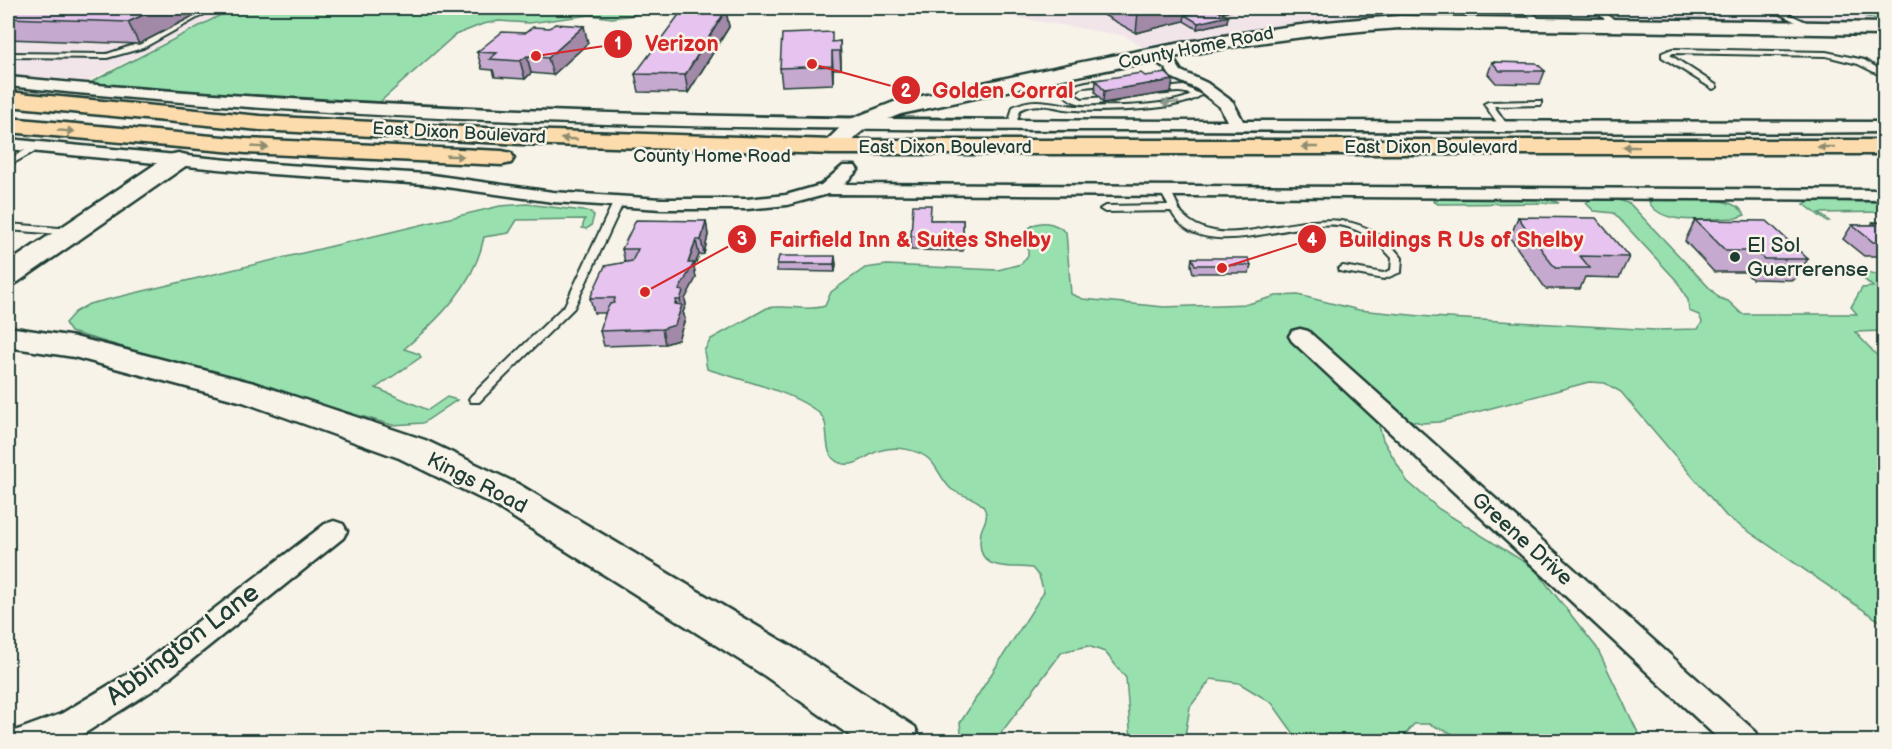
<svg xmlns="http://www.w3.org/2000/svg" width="1892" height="749" font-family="'Balsamiq Sans',sans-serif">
  <rect width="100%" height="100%" fill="#f7f3e8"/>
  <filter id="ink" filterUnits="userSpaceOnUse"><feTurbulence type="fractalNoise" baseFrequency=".0167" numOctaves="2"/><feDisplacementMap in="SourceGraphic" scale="12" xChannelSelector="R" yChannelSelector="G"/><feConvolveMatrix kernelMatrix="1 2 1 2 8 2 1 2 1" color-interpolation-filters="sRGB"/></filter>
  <g filter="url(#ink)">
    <g fill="#f2e5ea">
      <path d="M8,8H232L84,83L68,85L8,78Z"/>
      <path d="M961,8H1838L1884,22V29L1400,22L1154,55L1125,36Z"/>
    </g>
    <g fill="#98e1af" stroke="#5c8f72" stroke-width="1.5">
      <path d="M234,8H654L634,15L612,18L590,15L529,23L499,21L483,24L455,35L372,109L76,90Z"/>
      <path d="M1838,8H1884V22Z"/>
      <path d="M1436,198H1545L1559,203L1438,204L1433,201Z"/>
      <path d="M1591,199H1616L1630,204L1719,298L1728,301L1742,314H1857L1851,307L1862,288L1873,287L1851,268L1884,276V331L1855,332L1884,363V624L1726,516L1621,392L1605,383L1589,382L1439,422L1422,423L1399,418L1379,426L1383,440L1407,481L1439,509L1534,568L1597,648L1642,741H1470L1429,724H1414L1400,741H1299L1272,703L1239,683L1211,679L1190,707L1184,741H1131L1126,678L1105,652L1088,646L1062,652L995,741H962L960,723L1044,592L1039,576L1032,568C1006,565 974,573 981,532C983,523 989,519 985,510C980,497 961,497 951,489C942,481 938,468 930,460C918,449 897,446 882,450C867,453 857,469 840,463C820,456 832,427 821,415C799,393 738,379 707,369L704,351L711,339L767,308C786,304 806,312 825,306L831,292L865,268L887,265L998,270L1021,264L1028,256V229C1040,218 1055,223 1066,232L1071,294L1083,299L1164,307L1248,304L1276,296L1298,295L1359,310L1431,317L1655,330L1698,329L1702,322L1699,315L1689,311L1688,300L1677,281L1614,213L1594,211L1586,203Z"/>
      <path d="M1656,199C1678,199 1734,193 1745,215L1736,218C1711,218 1663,228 1649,202Z"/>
      <path d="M1811,201L1884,202V212L1819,213L1829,221H1826L1804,204Z"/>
      <path d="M527,204L591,212L594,216L591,226L586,229L582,228L585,219L517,220L509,233L484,237C475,284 440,318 404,349L419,354L421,357L376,388L428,410L447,397L457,400L423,423L392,425L71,332L65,323L75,312L89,304L500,206Z"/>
    </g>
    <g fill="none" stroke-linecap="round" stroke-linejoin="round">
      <g stroke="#1f3d34" stroke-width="4">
        <g id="lane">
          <path d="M208,8H215L143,48L107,58L8,57V53L107,54L137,44Z"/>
          <path d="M1528,8H1535L1532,11L1543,24L1542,26H1536L1526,12L1524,11Z"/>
          <path d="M1592,8H1599L1621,25L1614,27Z"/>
          <path d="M1768,8H1776L1819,28L1812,30Z"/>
          <path d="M1672,49L1826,52L1864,60L1884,72V77L1858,64L1826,56L1673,53L1670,55L1716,85L1717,87L1713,89L1662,57V53Z"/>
          <path d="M1113,80L1117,82L1116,84L1083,87L1072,93L1082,99L1115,96L1119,98L1118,100C1099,104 1076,110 1063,93C1076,80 1096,81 1113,80Z"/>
          <path d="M1184,86L1201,95C1182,111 1100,112 1074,110C1056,109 1037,100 1020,110L1015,128L1008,126L1013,107C1034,95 1054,104 1076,106C1102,107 1169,107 1191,95C1176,87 1163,98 1152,91L1153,89Z"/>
          <path d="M1538,101H1541V105L1494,106L1508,126L1504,129L1501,128L1484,104L1488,102Z"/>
          <path d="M36,144L39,145V149L8,166V160Z"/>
          <path d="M1165,188C1175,192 1176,206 1182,214C1190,223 1202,229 1214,231C1227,234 1242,232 1255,230C1312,221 1361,204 1402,258L1401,272L1384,279L1339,271L1338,269L1343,266L1383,273L1391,270L1392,258C1378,242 1359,227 1337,225C1291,220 1200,266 1171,211L1105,212L1100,209L1105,206L1168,205L1160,191Z"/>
          <path d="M618,200L623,203L574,308L479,402H471L469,399L471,396L565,305L613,203Z"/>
          <path d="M8,224L72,229L77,232L72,235L8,230Z"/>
        </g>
      </g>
      <g stroke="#1f3d34" stroke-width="5">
        <g id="street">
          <path d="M1154,51L1175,62L1181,71L1207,83L1233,102L1243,121L1884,122V132C1646,134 1406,131 1167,130C781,130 392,127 8,86V77C413,116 820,120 1227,121L1220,107L1197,89L1171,77L1165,68L1147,55Z"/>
          <path d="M8,139L272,164L425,174L553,192L661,199H747L786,195L821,185L843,166H855L858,170L844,184L1884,190V200L828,194L787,205L747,209H661L553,202L425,184L272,174L8,149Z"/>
          <path d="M1300,329L1308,331L1756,732L1761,742H1722L1292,341L1289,336L1292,331Z"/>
          <path d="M334,521L343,524L347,531L343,538L158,687L82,735L65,742H8L12,732L61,714L136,669L325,524Z"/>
        </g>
      </g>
      <g stroke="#1f3d34" stroke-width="5">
        <g id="secondary">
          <path d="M1400,16L1884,23V35L1400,28C1231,38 1066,79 901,114C889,119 875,123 864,130C849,140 844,157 823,152L820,147L848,120L894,102C1061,67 1229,26 1400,16Z"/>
          <path d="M178,153L187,155L190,160L187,165L18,282L8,285V263L169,155Z"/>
          <path d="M8,327L75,337L254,383L425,440L518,484L797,650L915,727L921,742H859L765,676L492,504L399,458L243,402L74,357L8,347Z"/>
        </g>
      </g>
      <g stroke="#1f3d34" stroke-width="5">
        <g id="highway">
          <path d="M8,92L260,116L521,130L832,140H1884V154H832L521,144L260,130L8,106Z"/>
          <path d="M8,118L246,139L502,151L511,153L514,158L511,163L502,165L246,153L8,132Z"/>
        </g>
      </g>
      <use href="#lane" fill="#f7f3e8" fill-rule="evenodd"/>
      <use href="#street" fill="#f7f3e8" fill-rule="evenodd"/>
      <use href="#secondary" fill="#f7f3e8" fill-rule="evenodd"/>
      <use href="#highway" fill="#fcdcac" fill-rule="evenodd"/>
    </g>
    <g fill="#c6a9ce" stroke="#1f3d34" stroke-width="1.5">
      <path d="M8,8H208L195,15L139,44L8,39Z"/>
      <path d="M1091,8H1242L1221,13L1228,16L1227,22L1197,29L1184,21L1136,33Z"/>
      <path d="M726,10L729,27L688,93L639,92L635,74Z"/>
      <path d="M525,33L588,43L553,75L531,73L525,79L495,77L493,70L482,69L477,52Z"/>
      <path d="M840,41L841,69H833V84L782,86L780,68Z"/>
      <path d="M1884,59V66L1881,64Z"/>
      <path d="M1492,62L1545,71L1540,84L1496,83L1488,74Z"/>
      <path d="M1145,76L1173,80L1171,92L1103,103L1095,92L1096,80Z"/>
      <path d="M1518,217L1629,257L1619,278L1585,277L1580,289H1546L1510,238Z"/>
      <path d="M931,220H963V251L911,250V236Z"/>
      <path d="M1695,220L1808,259L1794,280L1752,279L1745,272H1714L1685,241Z"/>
      <path d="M706,221L708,235L704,254L699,255L694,267L696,278L685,299L686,305L683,312L685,319L678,340L665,344L604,346L600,331L606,313H594L590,298L625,262L622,249Z"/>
      <path d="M1873,222L1884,223V256H1864L1843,239L1852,225H1871Z"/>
      <path d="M1192,258L1251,265L1249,273H1193L1191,265Z"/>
      <path d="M777,264H836L835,272L777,271Z"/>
    </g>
    <g fill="#a189a7" stroke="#1f3d34" stroke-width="1.5">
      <path d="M158,8H208L195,15L139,44L128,22Z"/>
      <path d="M1156,8H1242L1192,19L1185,15L1184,21L1136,33L1138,12Z"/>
      <path d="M726,10L729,27L688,93L685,75Z"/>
      <path d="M1228,16L1227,22L1197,29L1198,23Z"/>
      <path d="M584,26L588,43L553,75L548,58Z"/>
      <path d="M840,41L841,59V69L840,51Z"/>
      <path d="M832,51L833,69V84L832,66Z"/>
      <path d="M527,56L531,73L525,79L520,61Z"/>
      <path d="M1173,80L1171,92L1103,103L1104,91Z"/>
      <path d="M706,221L708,235L704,254L701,240Z"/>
      <path d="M696,240L699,255L694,267L696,278L685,299L686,305L683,312L685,319L678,340L665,344L662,329L676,300L679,313L681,307L679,290Z"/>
      <path d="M835,256L836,264L835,272L834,264Z"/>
    </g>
    <g fill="#e6c4ef" stroke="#1f3d34" stroke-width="1.5">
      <path d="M8,8H158L128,22L8,18Z"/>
      <path d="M1131,8H1156L1138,12Z"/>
      <path d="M705,9L726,10L685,75L635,74L681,12Z"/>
      <path d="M1214,9L1228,16L1198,23L1185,15Z"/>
      <path d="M555,24L584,26L548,58L527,56L520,61L490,59L497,53L477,52L502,32L525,33L533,27L550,28Z"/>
      <path d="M832,32V42L840,41V51H832V66L780,68L782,34Z"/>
      <path d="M1492,62L1536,63L1545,71H1500Z"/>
      <path d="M1141,73L1145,76L1166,73L1173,80L1104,91L1096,80Z"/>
      <path d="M913,205H931L930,220H963V237L911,236Z"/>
      <path d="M1518,217L1596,218L1629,257L1580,256L1590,268H1555Z"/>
      <path d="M636,220L706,221L701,240H696L689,260L688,263H694L679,290L683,291L680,300H676L675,304L682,305L675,325L662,329L600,331L606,311L610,304L614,303L615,298H590L605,266L632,261L638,249H622Z"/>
      <path d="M1695,220L1767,221L1808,259H1764L1757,251H1726Z"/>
      <path d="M1873,222L1884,223V242H1873L1852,225H1876Z"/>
      <path d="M779,256H835L834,264H777Z"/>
      <path d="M1192,258H1248L1251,265H1195Z"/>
    </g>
    <defs><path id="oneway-solid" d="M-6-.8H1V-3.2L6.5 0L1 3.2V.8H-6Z" transform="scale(1.5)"/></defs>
    <use fill="#8b988e" href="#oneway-solid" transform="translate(1170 103) rotate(176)"/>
    <g fill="#8e8c70">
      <use href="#oneway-solid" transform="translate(66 131) rotate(5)"/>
      <use href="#oneway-solid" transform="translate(569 139) rotate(-178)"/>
      <use href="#oneway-solid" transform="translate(260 147) rotate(3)"/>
      <use href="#oneway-solid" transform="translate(1310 147) rotate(-180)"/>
      <use href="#oneway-solid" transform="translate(1631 147) rotate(180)"/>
      <use href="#oneway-solid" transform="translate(1826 147) rotate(180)"/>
      <use href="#oneway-solid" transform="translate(455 156) rotate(2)"/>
    </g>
  </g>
  <circle fill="#1f3d34" stroke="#f7f3e8" stroke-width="2" cx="1735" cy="257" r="6"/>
  <g text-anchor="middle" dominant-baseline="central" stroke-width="5" stroke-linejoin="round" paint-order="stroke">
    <g font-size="18" fill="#1f3d34" stroke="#f7f3e8">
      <text transform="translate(1196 48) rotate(-11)">County Home Road</text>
      <text transform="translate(459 133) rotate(3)">East Dixon Boulevard</text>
      <text x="945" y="147">East Dixon Boulevard</text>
      <text x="1431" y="147">East Dixon Boulevard</text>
      <text x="712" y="156">County Home Road</text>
    </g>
    <g font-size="21" fill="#1f3d34" stroke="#f7f3e8" text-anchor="start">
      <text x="1747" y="245">El Sol<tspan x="1747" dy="24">Guerrerense</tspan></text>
    </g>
    <g font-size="21" fill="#1f3d34" stroke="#f7f3e8">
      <text transform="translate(477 483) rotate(27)">Kings Road</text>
      <text transform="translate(1522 539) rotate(42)">Greene Drive</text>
    </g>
    <g font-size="26" fill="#1f3d34" stroke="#f7f3e8">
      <text transform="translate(183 645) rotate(-37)">Abbington Lane</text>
    </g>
  </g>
  <path fill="none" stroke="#d62828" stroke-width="2" d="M536 56L618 44M812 64L906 90M645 292L742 239M1222 268L1312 239"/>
  <g fill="#d62828" stroke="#f7f3e8" stroke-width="2">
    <circle cx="536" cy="56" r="6"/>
    <circle cx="812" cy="64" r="6"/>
    <circle cx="645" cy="292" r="6"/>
    <circle cx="1222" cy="268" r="6"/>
    <circle cx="618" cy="44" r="15"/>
    <circle cx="906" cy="90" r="15"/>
    <circle cx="742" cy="239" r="15"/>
    <circle cx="1312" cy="239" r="15"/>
  </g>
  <g font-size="18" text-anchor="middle" font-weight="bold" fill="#fff">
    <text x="618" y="50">1</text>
    <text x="906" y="97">2</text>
    <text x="742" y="245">3</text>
    <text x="1312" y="246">4</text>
  </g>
  <g font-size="22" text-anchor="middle" font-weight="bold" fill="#d62828" stroke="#f7f3e8" stroke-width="5" stroke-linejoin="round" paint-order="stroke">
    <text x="682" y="51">Verizon</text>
    <text x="1003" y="98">Golden Corral</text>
    <text x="910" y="247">Fairfield Inn &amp; Suites Shelby</text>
    <text x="1461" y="247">Buildings R Us of Shelby</text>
  </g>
  <rect width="1892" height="749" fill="none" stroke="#f7f3e8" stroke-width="30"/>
  <rect x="15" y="15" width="1862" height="719" fill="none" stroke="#1f3d34" stroke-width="2" filter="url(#ink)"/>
</svg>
